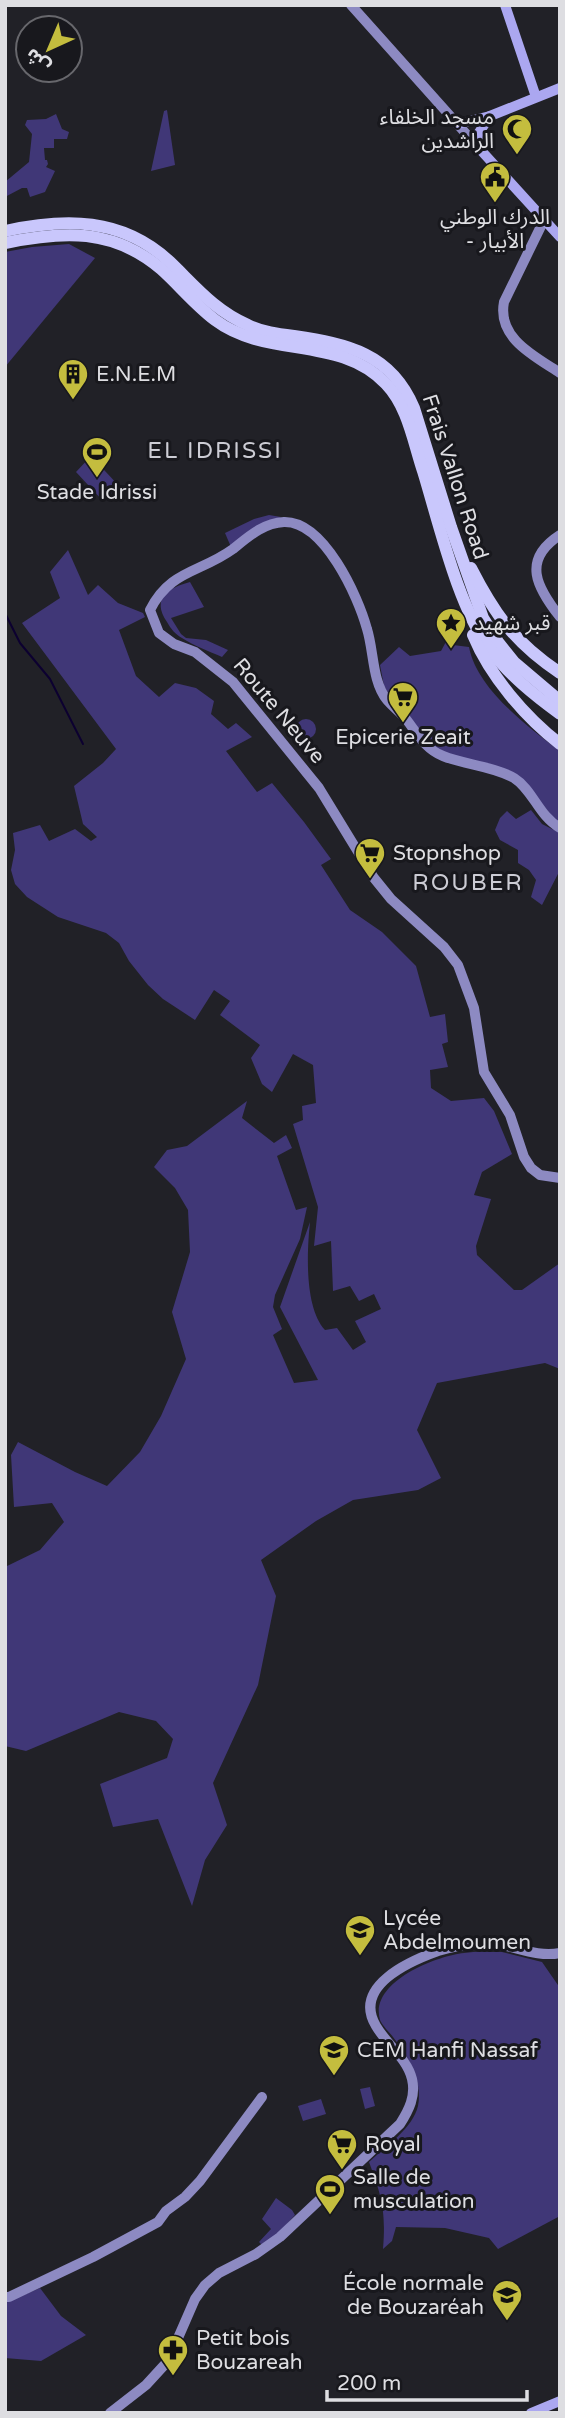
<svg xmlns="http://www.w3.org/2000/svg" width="565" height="2418" font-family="'Varela Round','Noto Sans Arabic',sans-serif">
  <rect width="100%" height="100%" fill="#212127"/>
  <g fill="#403777">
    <path d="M167,110L175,165L151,171L164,111Z"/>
    <path d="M56,114L62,129L69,132L67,139H54V148H44L45,160H47L48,164L46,167L55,171L45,192L30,197L27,188H22L5,197V182L29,162L32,134L25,125L27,120L46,119Z"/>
    <path d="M69,244L95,258L5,367V252L32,247Z"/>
    <path d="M91,456L119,486L103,501L76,472Z"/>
    <path d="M269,515L281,517L231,547L225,533L254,519Z"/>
    <path d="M68,550L88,595L98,585L118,603L143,613L145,617L119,630L136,676L159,697L175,683L196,688L214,701L211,714L228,729L236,723L252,737L226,751L257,792L272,783L304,822L331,859L321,865L350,910L382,932L416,966L430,1017L445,1014L448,1042L442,1044L448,1067L430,1070L431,1088L451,1101L484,1098L494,1111L512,1154L482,1172L474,1195L491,1199L476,1246L477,1255L514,1290H522L560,1263V1369L545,1363L437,1383L417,1430L441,1478L418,1490L353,1500L316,1521L261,1560L276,1596L258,1685L213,1783L227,1825L205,1860L192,1906L158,1819L113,1827L100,1784L167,1758L173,1739L156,1721L119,1712L26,1751L5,1746V1567L40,1550L64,1522L52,1503L14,1507L11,1455L18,1442L75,1472L107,1486L140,1452L161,1416L186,1359L172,1312L190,1252L188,1210L175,1188L154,1167L167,1150L187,1146L247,1101L242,1118L274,1143L286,1135L292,1148L277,1156L296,1210L307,1207L300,1239L275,1295L273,1307L282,1329L273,1335L294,1383L318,1380L280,1307L310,1222C307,1251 304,1307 325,1330L337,1328L353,1350L366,1342L355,1321L381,1309L374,1294L359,1301L350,1286L333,1291L331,1241L314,1246L318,1207L293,1124L303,1120L302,1106L316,1103L313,1065L293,1054L272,1092L262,1084L251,1058L260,1045L220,1015L230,1001L214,990L195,1020L163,999L148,985L129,961L119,943L106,933L58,917L27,897L15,884L11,870L15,850L13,833L40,825L49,841L75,829L91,841L97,837L83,824L74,786L103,763L116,749L22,623L60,598L50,572Z"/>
    <path d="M190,582L204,607L171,618L181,634L186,638L206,640L228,650L222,657C209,651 194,646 182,638C175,634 171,629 167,622C151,598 168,588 190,582Z"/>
    <path d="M448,638L453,645L469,647C477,689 527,726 560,751V826L529,788L442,753L427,742L390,696L384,686L380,665L399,647L410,656L441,651Z"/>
    <circle cx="306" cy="729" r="10"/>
    <path d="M531,810L542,824L560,833V870L542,905L531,897L536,880L529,870L518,863V850L500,840L495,830L500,818L507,811L516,819Z"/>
    <path d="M502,1952L542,1962L560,1988V2216L498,2249L489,2238L445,2228L396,2227L392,2241L383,2249C386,2211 382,2197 369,2162C385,2147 413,2128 418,2106C423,2080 408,2056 393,2037C389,2032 382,2025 380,2020C369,1982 436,1956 464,1953C476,1951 489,1952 502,1952Z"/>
    <path d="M370,2087L375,2106L365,2109L360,2089Z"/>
    <path d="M321,2099L326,2114L303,2121L298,2106Z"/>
    <path d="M276,2198L292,2210L295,2215L278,2234L263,2246L259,2242L271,2229L262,2219Z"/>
    <path d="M40,2288L61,2316L86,2335L41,2361L5,2358V2303Z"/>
  </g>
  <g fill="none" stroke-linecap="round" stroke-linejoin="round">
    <path stroke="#0c0030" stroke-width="2" d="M5,613L20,643L50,679L83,744"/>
    <g stroke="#8d8ac2" stroke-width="10">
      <path d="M351,5L477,146"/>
      <path d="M544,220L504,302C497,338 534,356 560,373"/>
      <path d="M560,535C521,560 537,588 560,617"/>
      <path d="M560,828C538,815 533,790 514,778C493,766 465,765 443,756C425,749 417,733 406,719C400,712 393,707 387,700C372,682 374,651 367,629C358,596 324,521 284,522C263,523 248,537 233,549C200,573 170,570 150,610L159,633L174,644L195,652L233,682L319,788L374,878L391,899L444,947L458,965L474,1008L484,1072L510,1115L524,1157L531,1168L540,1175L560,1178"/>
      <path d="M5,2297H9L93,2257L158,2222L166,2211L185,2197L200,2181L262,2097"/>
      <path d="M110,2413L146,2385L168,2361L195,2299L205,2285L219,2273L256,2254L280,2237L400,2124C409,2110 416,2096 412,2079C407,2058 387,2045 376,2026C352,1986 410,1961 438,1951C458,1945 481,1941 502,1945C521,1949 540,1957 560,1953"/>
    </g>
    <g stroke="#aba7f0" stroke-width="10">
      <path d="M505,5L536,97"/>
      <path d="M560,88L490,116L478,134L477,146L560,237"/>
      <path d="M458,124L490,116"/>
      <path d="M531,2413L560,2401"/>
    </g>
    <g stroke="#c9c7fc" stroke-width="12">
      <path d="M5,231C65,218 122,217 170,262C195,286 215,311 248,325C262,332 278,334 294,336C347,344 391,353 414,408L451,527L483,618L498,642L514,662L560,701"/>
      <path d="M5,243C63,231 113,228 161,269C179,285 195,305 215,320C267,359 340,335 386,384C408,407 413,441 423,471C439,523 458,607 490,649C509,675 534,695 560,714"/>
      <path d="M471,568C495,615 515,643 560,673"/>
      <path d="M473,635C490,676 525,717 560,744"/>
    </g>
  </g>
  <defs>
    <g id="mosque-pin" transform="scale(1.575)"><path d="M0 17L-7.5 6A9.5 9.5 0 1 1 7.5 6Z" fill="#c4bd3e" stroke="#18181d"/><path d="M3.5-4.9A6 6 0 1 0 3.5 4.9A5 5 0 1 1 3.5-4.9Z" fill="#111"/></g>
    <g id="civic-pin" transform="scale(1.575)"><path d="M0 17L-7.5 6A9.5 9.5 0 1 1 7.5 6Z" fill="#c4bd3e" stroke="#18181d"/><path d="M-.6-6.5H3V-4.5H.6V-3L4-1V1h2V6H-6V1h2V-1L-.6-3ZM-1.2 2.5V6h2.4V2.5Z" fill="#111"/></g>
    <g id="building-pin" transform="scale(1.575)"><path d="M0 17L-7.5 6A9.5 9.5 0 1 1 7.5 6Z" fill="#c4bd3e" stroke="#18181d"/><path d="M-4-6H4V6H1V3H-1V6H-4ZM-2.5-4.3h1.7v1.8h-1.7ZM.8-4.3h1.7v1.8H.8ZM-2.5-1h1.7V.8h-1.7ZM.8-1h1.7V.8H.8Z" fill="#111"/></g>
    <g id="stadium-pin" transform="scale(1.575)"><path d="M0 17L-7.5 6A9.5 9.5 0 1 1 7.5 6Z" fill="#c4bd3e" stroke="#18181d"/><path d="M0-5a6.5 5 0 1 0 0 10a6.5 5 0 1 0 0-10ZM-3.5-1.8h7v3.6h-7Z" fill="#111"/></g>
    <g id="sight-pin" transform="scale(1.575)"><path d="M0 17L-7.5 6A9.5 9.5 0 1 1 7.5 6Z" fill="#c4bd3e" stroke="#18181d"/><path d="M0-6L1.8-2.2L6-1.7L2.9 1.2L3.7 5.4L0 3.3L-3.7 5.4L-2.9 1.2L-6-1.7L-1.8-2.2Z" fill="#111"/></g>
    <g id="supermarket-pin" transform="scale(1.575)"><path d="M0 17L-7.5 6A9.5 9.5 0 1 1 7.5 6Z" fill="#c4bd3e" stroke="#18181d"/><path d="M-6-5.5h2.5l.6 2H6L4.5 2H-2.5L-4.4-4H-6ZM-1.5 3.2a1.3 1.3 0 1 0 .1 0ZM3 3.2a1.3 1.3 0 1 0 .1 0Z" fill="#111"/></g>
    <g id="school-pin" transform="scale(1.575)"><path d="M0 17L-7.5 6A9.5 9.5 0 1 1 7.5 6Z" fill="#c4bd3e" stroke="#18181d"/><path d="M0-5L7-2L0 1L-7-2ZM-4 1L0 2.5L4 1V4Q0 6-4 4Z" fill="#111"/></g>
    <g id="university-pin" transform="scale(1.575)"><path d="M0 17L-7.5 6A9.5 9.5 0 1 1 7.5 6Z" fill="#c4bd3e" stroke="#18181d"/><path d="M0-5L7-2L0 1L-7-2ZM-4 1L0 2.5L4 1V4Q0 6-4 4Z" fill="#111"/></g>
    <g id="pharmacy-pin" transform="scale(1.575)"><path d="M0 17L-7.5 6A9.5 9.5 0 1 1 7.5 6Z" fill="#c4bd3e" stroke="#18181d"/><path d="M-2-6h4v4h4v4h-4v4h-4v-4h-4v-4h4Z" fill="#111"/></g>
  </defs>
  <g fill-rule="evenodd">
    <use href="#mosque-pin" x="517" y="129"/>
    <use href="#civic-pin" x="495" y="177"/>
    <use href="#building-pin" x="73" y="374"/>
    <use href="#stadium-pin" x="97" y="452"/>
    <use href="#sight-pin" x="451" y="623"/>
    <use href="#supermarket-pin" x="403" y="697"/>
    <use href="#supermarket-pin" x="370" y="853"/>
    <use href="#school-pin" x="360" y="1930"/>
    <use href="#school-pin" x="334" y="2050"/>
    <use href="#supermarket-pin" x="342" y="2144"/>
    <use href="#stadium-pin" x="330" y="2189"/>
    <use href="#university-pin" x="507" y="2295"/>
    <use href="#pharmacy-pin" x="173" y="2350"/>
  </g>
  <g text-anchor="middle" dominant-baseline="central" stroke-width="6" stroke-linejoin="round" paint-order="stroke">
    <g font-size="21" fill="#dedee2" stroke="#18181d" text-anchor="start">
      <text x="494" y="117" text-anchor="end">مسجد الخلفاء<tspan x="494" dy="24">الراشدين</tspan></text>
      <text x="495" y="217" text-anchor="middle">الدرك الوطني<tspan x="495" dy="24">- الأبيار</tspan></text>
      <text x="96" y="374">E.N.E.M</text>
      <text x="97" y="492" text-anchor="middle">Stade Idrissi</text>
      <text x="474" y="623">قبر شهيد</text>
      <text x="403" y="737" text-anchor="middle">Epicerie Zeait</text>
      <text x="393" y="853">Stopnshop</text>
      <text x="383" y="1918">Lycée<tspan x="383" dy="24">Abdelmoumen</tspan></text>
      <text x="357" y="2050">CEM Hanfi Nassaf</text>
      <text x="365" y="2144">Royal</text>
      <text x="353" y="2177">Salle de<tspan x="353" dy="24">musculation</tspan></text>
      <text x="484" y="2283" text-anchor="end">École normale<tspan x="484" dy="24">de Bouzaréah</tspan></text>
      <text x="196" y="2338">Petit bois<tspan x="196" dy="24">Bouzareah</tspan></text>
    </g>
    <g font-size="21" fill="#dedee2" stroke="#18181d">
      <text transform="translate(455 477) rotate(72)">Frais Vallon Road</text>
      <text transform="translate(279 711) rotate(50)">Route Neuve</text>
    </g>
    <g font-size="23" letter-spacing="2" fill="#ccccd4" stroke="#18181d">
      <text x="215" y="451">EL IDRISSI</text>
      <text x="468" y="883">ROUBER</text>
    </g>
  </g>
  <rect width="565" height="2418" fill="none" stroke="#dedee2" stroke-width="14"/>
  <g transform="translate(49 49) rotate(224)"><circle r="33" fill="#18181d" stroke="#67676c" stroke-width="2"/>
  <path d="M0-5L12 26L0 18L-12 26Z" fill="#c4bd3e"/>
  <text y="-10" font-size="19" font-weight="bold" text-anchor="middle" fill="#dedee2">ش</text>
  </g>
  <path d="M327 2390v10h200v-10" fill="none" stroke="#dedee2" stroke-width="3.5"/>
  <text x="337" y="2390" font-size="21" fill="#dedee2" stroke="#18181d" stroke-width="5" paint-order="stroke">200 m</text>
</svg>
